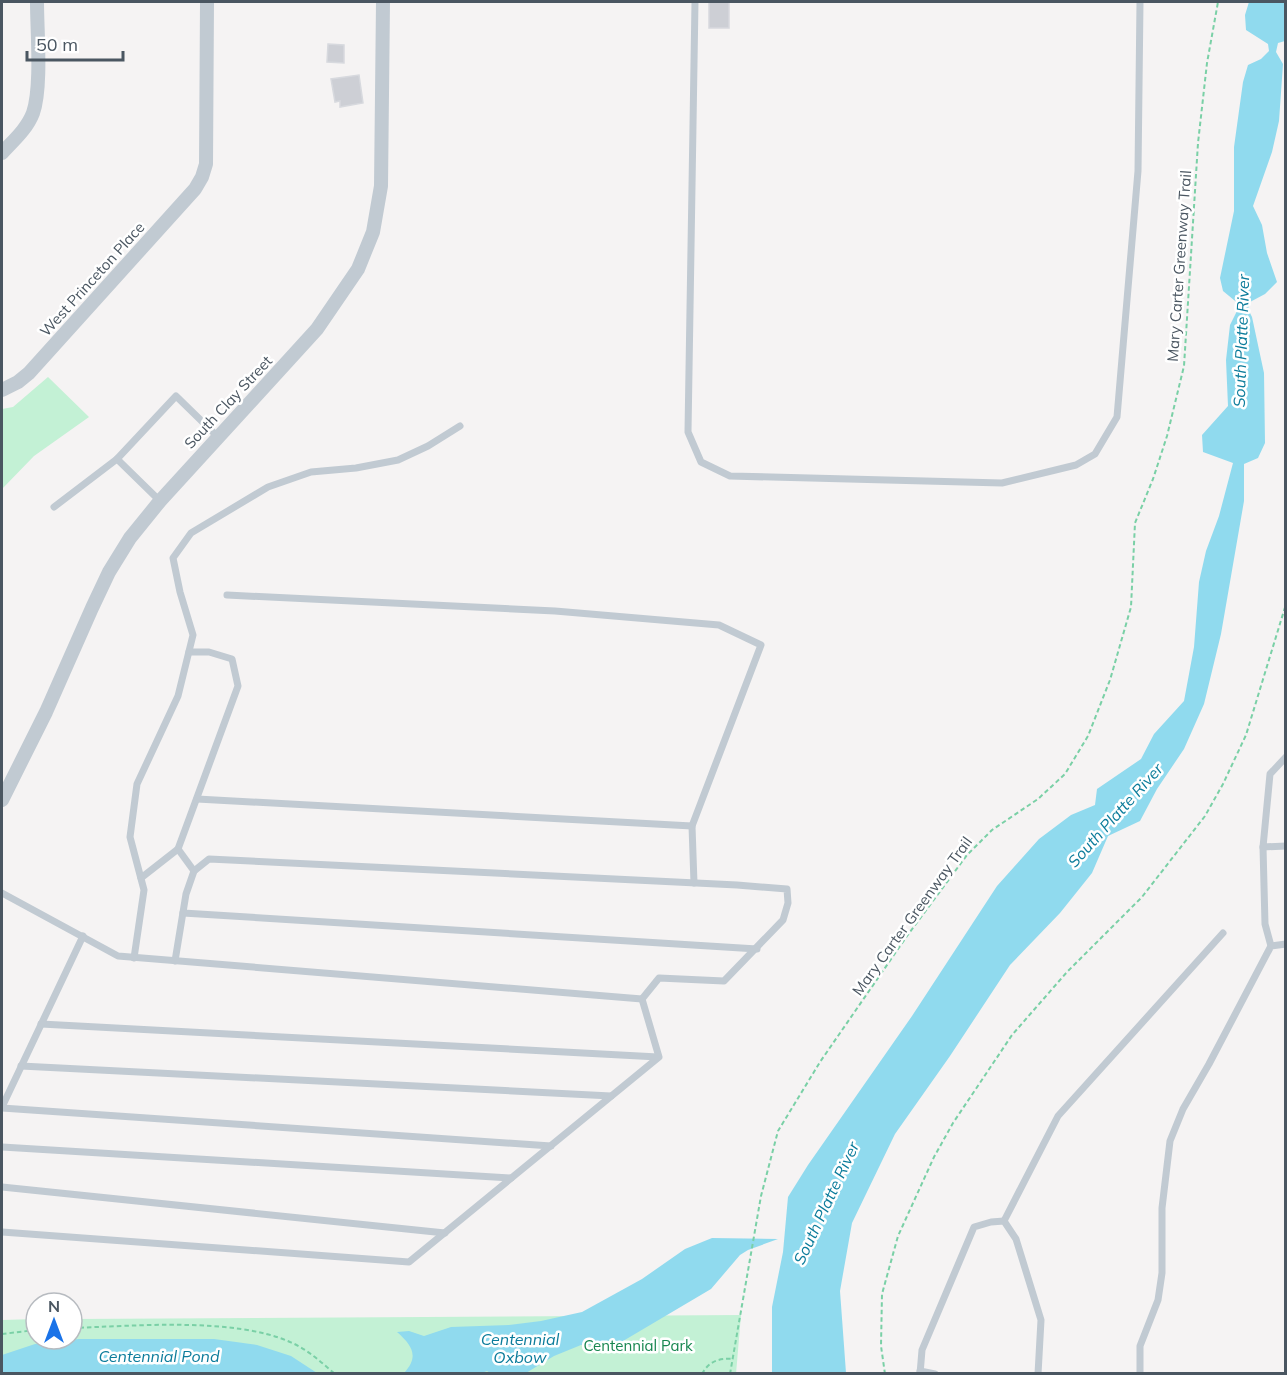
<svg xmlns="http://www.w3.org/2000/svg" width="1287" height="1375" font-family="Mulish,sans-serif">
  <rect width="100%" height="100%" fill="#f5f3f3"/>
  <g fill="#c3f1d5">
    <path d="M48,377L89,417L34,456L2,489V409L13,407Z"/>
    <path d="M741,1315L736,1374L2,1373V1320L36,1319V1339H72V1319Z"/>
  </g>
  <g fill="#90daee">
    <path d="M1249,2H1285V41L1278,43L1276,52L1283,64L1279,121L1272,152L1253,206L1262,225L1267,253L1277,282L1265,294L1250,302L1248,309L1252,317L1264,373L1265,443L1258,458L1244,464V501L1221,634L1204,704L1184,749L1157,789L1140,821L1108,836L1092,873L1060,913L1010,965L950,1056L895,1134L852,1223L840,1291L846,1373H772V1307L783,1252L788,1197L808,1165L912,1016L997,886L1039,839L1071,815L1095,805L1097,789L1141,759L1154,734L1184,701L1194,647L1199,582L1206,551L1219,516L1233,463L1203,452L1202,435L1228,406L1226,360L1230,325L1240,305L1223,291L1220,278L1234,211V147L1243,82L1248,65L1261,59L1269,51L1268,44L1246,30L1245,15Z"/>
    <path d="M712,1238L778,1239L748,1250L740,1255L711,1289L618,1344L581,1345L554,1356L526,1373H490L487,1371L479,1374L465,1372L404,1373C419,1357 413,1346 397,1332L409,1331L424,1336L451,1327L509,1325L541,1321L582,1312L642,1279L685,1249Z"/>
    <path d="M79,1339H214L257,1345L291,1356L317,1373H2V1355L35,1344Z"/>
  </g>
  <g fill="#cdcfd5" stroke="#d7d9de" stroke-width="1.5">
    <rect x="709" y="2" width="20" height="26"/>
    <path d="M328,44L344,45V63L327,62Z"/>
    <path d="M359,75L363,103L340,107V101L335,102L331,79Z"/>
  </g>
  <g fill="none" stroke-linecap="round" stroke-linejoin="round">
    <g stroke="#7ad0a6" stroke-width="2" stroke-dasharray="4.5 3" stroke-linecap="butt">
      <path d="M72,1328C134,1326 234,1317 290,1342C307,1349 321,1362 335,1374"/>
      <path d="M2,1334L36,1330"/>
      <path d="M702,1374C709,1361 719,1358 733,1359"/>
      <path d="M730,1374L761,1196L778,1131L820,1062L907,936L967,855L992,830L1038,799L1065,774L1088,736L1110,680L1131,607L1135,523L1153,479L1167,436L1184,366L1198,143L1207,63L1218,2"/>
      <path d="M885,1374L881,1346L882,1294L898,1236L934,1157L953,1123L1012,1035L1067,972L1142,897L1205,816L1223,784L1246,735L1286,604"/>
    </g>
    <g stroke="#c1cad2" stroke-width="7">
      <path d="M695,2L688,432L701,462L730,476L1002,483L1076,465L1095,454L1117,417L1138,171L1140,2"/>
      <path d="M160,501L117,459L176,396L218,437"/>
      <path d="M54,507L117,459"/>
      <path d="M227,595L555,611L719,625L761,645L692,826L694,883"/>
      <path d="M1286,757L1270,774L1263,847L1286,846"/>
      <path d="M197,799L692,826"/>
      <path d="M1263,847L1265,924L1271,946"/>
      <path d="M178,849L194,871"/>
      <path d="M141,878L178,849L238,686L232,659L209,652H189"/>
      <path d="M2,893L118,956L642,999"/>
      <path d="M183,913L757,949"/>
      <path d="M134,958L144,890L130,837L137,784L178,696L193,635L180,592L173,558L191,533L268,487L311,472L356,468L398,460L428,446L460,426"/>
      <path d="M41,1024L658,1057"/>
      <path d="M21,1066L611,1096"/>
      <path d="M2,1107L83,936"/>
      <path d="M2,1108L551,1146"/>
      <path d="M2,1147L511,1178"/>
      <path d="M2,1187L445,1233"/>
      <path d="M1004,1221L1058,1116L1223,933"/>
      <path d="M2,1232L409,1262L659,1057L642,999L659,978L724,981L783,920L788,903L787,889L737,885L209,859L194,871L186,894L175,961"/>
      <path d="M920,1371L935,1374"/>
      <path d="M920,1374L922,1350L974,1227L991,1222L1004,1221L1016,1239L1041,1320L1038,1374"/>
      <path d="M1140,1374V1346L1158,1300L1162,1273V1208L1170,1141L1183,1109L1209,1064L1271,946L1286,944"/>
    </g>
    <g stroke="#c1cad2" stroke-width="14">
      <path d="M2,153C13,141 27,129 33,113C42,87 37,31 37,2"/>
      <path d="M2,390L18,382L29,373L195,189L202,177L206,164L207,2"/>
      <path d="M2,800L46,712L92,608L109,572L130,538L160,501L317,329L358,269L373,232L381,186L383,2"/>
    </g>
  </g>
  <g text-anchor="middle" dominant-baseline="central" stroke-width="5" stroke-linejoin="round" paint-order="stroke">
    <g font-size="15" fill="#4a5661" stroke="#fff">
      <text transform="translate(1179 266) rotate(-86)">Mary Carter Greenway Trail</text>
      <text transform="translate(92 279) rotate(-48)">West Princeton Place</text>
      <text transform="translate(228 402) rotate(-47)">South Clay Street</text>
      <text transform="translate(912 916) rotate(-54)">Mary Carter Greenway Trail</text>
    </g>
    <g font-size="15" fill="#17864f" stroke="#fff">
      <text x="638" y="1345">Centennial Park</text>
    </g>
    <g font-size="16" font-style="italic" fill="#0c7c9b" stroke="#fff">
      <text transform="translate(1241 341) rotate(-88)">South Platte River</text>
      <text transform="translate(1115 815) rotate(-48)">South Platte River</text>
      <text transform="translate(826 1203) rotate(-65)">South Platte River</text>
      <text x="520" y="1339">Centennial<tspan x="520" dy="18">Oxbow</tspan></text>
      <text x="159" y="1356">Centennial Pond</text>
    </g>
  </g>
  <rect width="1287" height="1375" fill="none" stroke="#4a5661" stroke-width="6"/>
  <g transform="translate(54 1321)"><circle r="28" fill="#ffffff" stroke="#b7bbc0" stroke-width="1.5"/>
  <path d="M0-4.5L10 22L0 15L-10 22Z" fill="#1a73e8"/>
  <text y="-9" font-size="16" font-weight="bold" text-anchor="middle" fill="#4a5661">N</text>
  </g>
  <path d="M27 51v9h96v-9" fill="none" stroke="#4a5661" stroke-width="3"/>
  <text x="36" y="51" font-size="18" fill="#4a5661" stroke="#ffffff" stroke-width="4.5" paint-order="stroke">50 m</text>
</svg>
